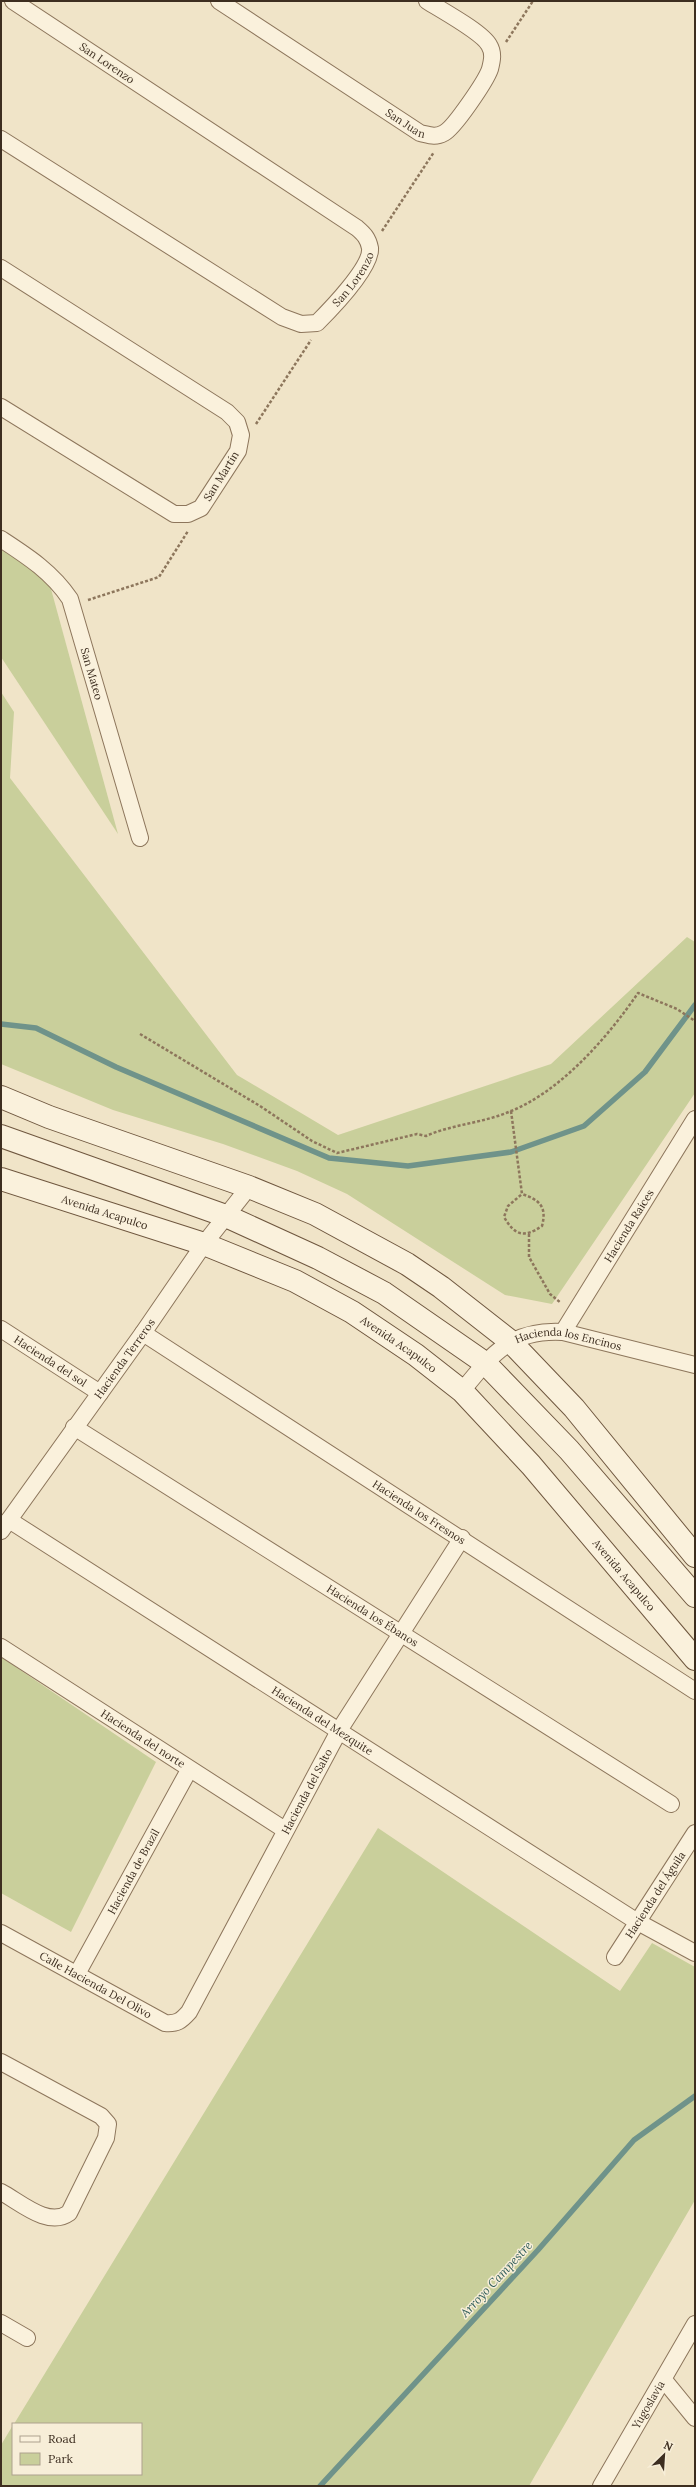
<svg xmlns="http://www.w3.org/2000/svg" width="696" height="2487" font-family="Lora,serif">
  <rect width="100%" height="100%" fill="#f0e4c8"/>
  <g fill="#c9cf9b">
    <path d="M1,545L48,578L118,834L1,657Z"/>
    <path d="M1,692L14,712L10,778L237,1075L338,1135L551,1064L687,937L695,942V1093L552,1304L505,1295L347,1194L297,1171L223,1144L113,1110L1,1064Z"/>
    <path d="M1,1657L156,1762L71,1932L1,1893Z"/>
    <path d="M378,1828L620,1991L652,1943L695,1967V2200L529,2486H1V2445L13,2425V2474H141V2424H14Z"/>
  </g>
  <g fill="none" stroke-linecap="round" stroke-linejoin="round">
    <g stroke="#6f938a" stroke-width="5.5">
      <path d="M1,1024L36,1028L116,1067L329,1158L408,1166L511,1152L584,1126L645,1072L695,1005"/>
      <path d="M320,2486L538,2250L634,2140L695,2096"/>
    </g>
    <g stroke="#8d765c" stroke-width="18">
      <g id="street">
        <path id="s1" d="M219,1L420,133C429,135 435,138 444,133C454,128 486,81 490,69C492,61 494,53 489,45C482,32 441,10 427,1"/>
        <path id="s2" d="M1,139L282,317L301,324L317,323C330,310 372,267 370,248C368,238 364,234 357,228L13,1"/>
        <path d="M1,268L227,412L237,422L241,435L238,451L201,508L188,514H174L1,407"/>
        <path id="s3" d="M1,539C27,556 52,572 70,599L140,838"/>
        <path id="s4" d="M1,1329L100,1393"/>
        <path id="s5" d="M563,1332L695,1119"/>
        <path id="s6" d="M143,1333L695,1691"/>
        <path id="s7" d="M462,1391C492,1354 511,1329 563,1332L695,1365"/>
        <path id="s8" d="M74,1427L671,1804"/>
        <path id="s9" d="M9,1520L636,1921L695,1953"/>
        <path id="s10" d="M1,1531L143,1333L204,1244L249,1187"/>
        <path id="s11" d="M1,1647L285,1830"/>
        <path id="s12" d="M1,1933L165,2023C177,2024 181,2021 189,2012L340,1729L462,1538"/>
        <path id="s13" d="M615,1957L695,1833"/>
        <path id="s14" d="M77,1974L189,1770"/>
        <path d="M1,2062L101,2116L108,2124L106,2138L69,2213C48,2228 20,2202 1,2192"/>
        <path d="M1,2323L27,2338"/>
        <path d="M664,2380L695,2418"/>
        <path id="s15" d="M601,2486L695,2324"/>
      </g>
    </g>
    <g stroke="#6f573f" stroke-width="24">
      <g id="secondary">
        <path d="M1,1097L49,1117L249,1187L315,1214L407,1264L441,1287L510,1341L574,1408L695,1556"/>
        <path d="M1,1136L226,1216L318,1258L384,1293L485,1363L569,1450L695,1596"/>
        <path id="s16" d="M1,1179L204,1244L295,1281L352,1312L416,1355L462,1391L531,1465L695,1659"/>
      </g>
    </g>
    <g stroke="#8d765c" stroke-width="2.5" stroke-dasharray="3 2" stroke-linecap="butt">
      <path d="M506,42L533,1"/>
      <path d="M382,231L434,152"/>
      <path d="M256,424L311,340"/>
      <path d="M88,600L159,577L188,531"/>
      <path d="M140,1034L260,1106L312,1141L337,1153L417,1134L426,1136C453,1124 484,1123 511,1111C561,1091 608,1037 638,993L677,1009L695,1021"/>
      <path d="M511,1111L522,1194L508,1206L504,1217C515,1236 524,1238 542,1226C547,1207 540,1200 522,1194"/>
      <path d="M529,1234V1257L550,1294L561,1303"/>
    </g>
    <use href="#street" stroke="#faf1dc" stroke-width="16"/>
    <use href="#secondary" stroke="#faf1dc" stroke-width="22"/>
  </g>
  <g text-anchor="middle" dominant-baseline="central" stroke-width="3" stroke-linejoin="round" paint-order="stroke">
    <g font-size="11" fill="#3d2e20" stroke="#f7eed8">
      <text transform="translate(107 63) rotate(34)">San Lorenzo</text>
      <text stroke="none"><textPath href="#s1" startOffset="223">San Juan</textPath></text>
      <text stroke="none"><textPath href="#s2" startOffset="426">San Lorenzo</textPath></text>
      <text transform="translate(221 476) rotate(-58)">San Martín</text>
      <text stroke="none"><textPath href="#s3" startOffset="170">San Mateo</textPath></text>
      <text stroke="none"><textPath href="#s16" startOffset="109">Avenida Acapulco</textPath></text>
      <text stroke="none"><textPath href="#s5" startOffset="125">Hacienda Raíces</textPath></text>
      <text stroke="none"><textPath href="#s16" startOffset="433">Avenida Acapulco</textPath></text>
      <text stroke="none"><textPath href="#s7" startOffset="129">Hacienda los Encinos</textPath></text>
      <text stroke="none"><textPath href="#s10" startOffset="212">Hacienda Terreros</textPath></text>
      <text stroke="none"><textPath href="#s4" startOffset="59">Hacienda del sol</textPath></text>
      <text stroke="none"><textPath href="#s6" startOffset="329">Hacienda los Fresnos</textPath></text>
      <text stroke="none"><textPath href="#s16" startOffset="757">Avenida Acapulco</textPath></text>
      <text stroke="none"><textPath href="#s8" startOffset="353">Hacienda los Ébanos</textPath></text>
      <text stroke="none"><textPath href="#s9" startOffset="372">Hacienda del Mezquite</textPath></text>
      <text stroke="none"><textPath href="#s11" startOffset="169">Hacienda del norte</textPath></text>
      <text stroke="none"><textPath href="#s12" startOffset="465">Hacienda del Salto</textPath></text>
      <text stroke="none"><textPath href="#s14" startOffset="117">Hacienda de Brazil</textPath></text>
      <text stroke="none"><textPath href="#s13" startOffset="74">Hacienda del Águila</textPath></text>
      <text stroke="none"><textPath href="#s12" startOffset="108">Calle Hacienda Del Olivo</textPath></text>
      <text stroke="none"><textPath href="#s15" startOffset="94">Yugoslavia</textPath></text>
    </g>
    <g font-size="12" font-style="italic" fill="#2f5d5a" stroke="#f7eed8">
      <text transform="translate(496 2279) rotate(-47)">Arroyo Campestre</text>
    </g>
  </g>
  <rect width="696" height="2487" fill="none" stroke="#3d2e20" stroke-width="4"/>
  <rect x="12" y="2423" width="130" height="52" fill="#f7eed8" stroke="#ada18e"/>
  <rect x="20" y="2436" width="20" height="6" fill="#faf1dc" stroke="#ada18e"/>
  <text x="48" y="2443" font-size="12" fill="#3d2e20">Road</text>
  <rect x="20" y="2453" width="20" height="12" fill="#c9cf9b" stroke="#ada18e"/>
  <text x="48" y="2463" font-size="12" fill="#3d2e20">Park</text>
  <g transform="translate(664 2455) rotate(25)" stroke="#f7eed8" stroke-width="3" paint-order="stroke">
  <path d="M0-3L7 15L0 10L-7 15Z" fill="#3d2e20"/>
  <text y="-6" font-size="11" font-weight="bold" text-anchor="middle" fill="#3d2e20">N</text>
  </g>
</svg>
